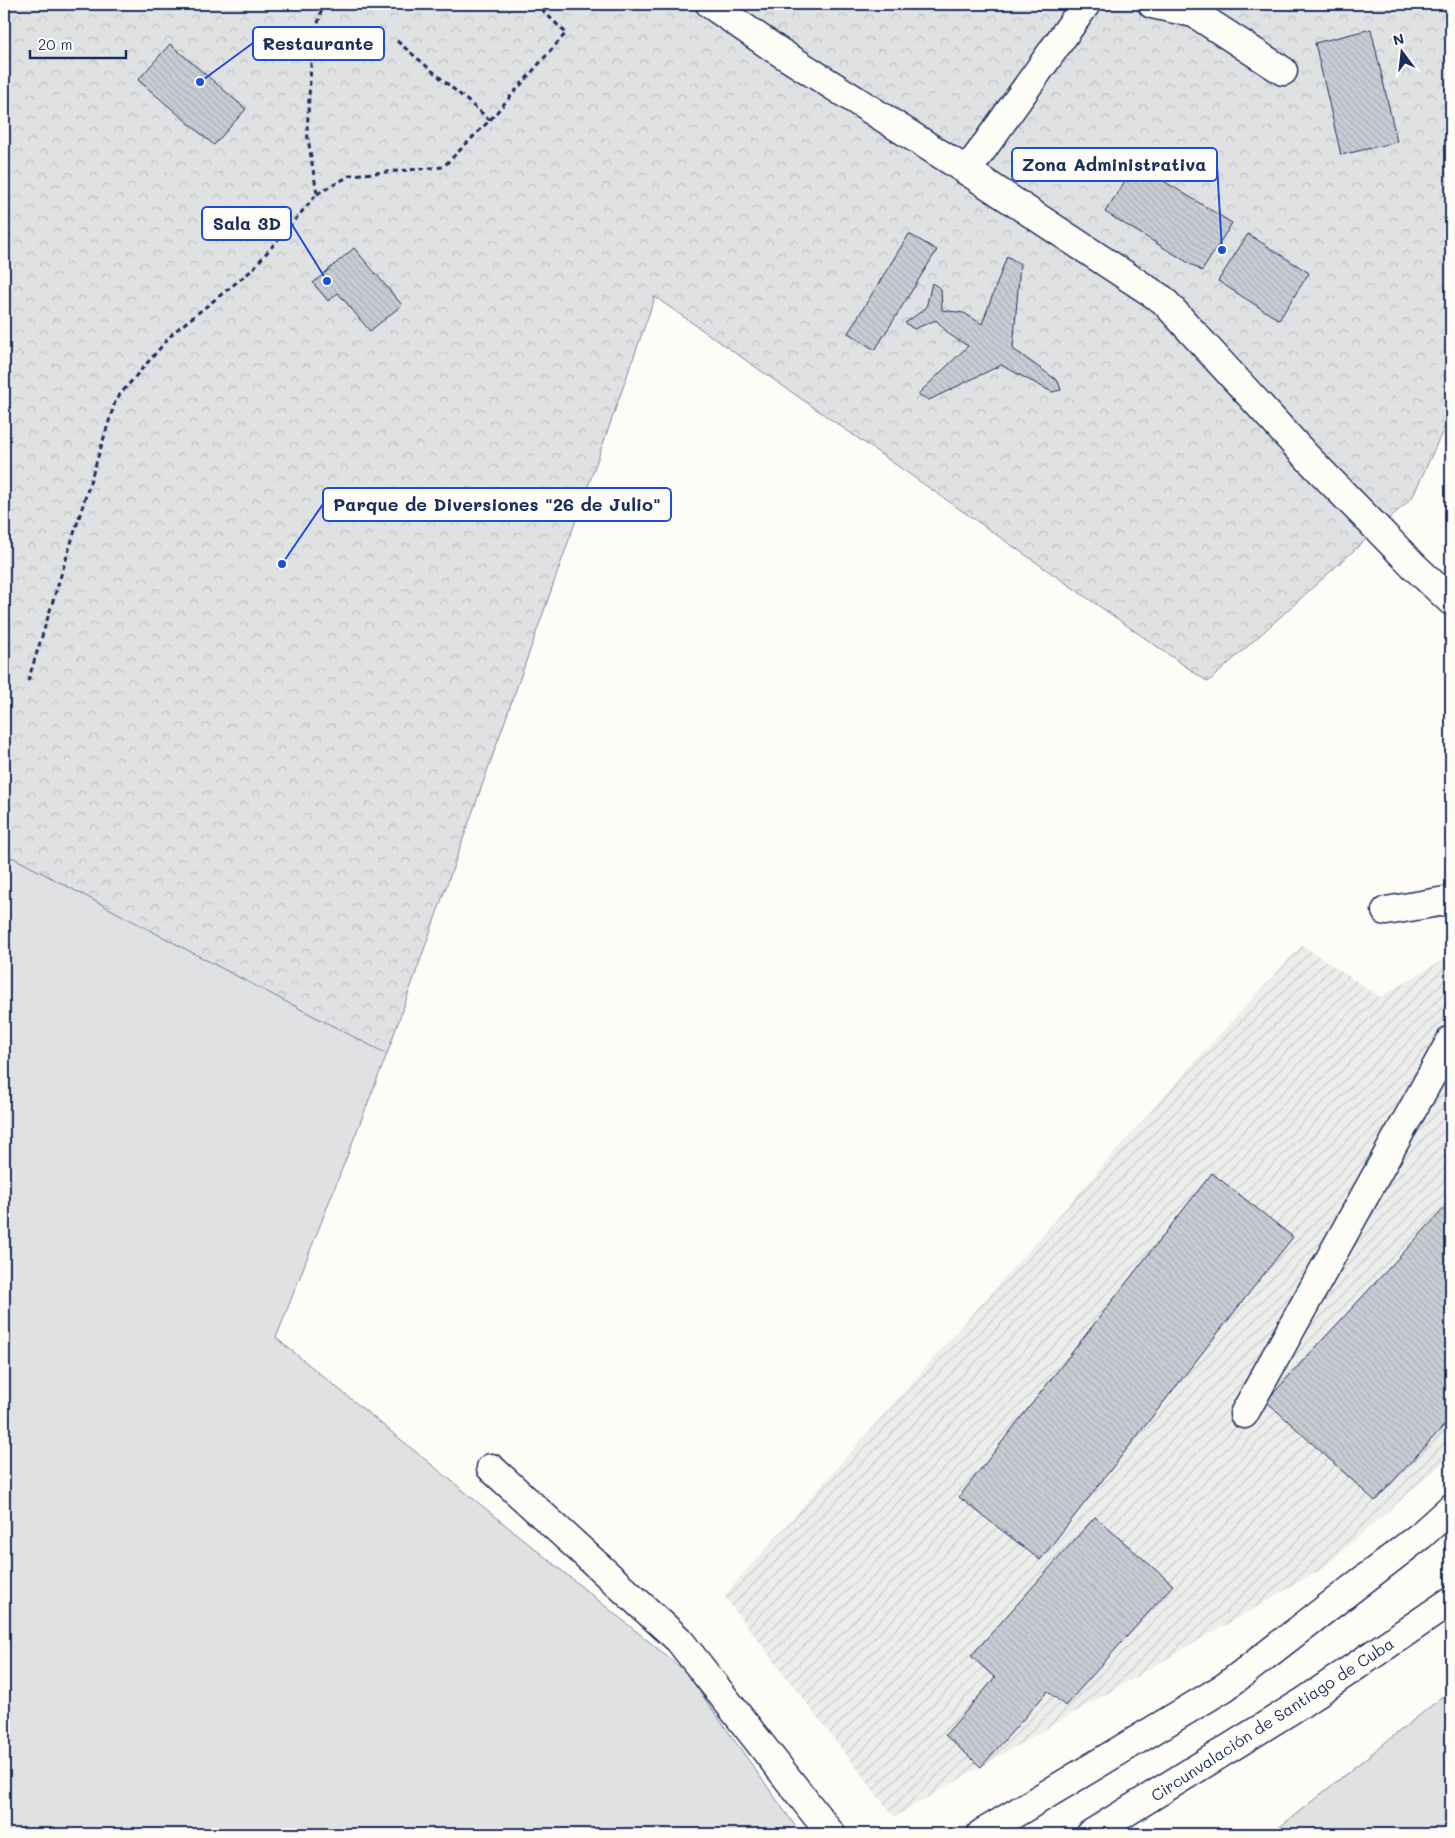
<svg xmlns="http://www.w3.org/2000/svg" width="1455" height="1838" font-family="Mali,sans-serif">
  <defs>
    <pattern id="industrial-furrows" width="10" height="10" patternUnits="userSpaceOnUse" patternTransform="scale(1.25)"><rect width="10" height="10" fill="#edeeec"/><path d="M-1 1l2-2M0 10L10 0M9 11l2-2" fill="none" stroke="#cbcccd"/></pattern>
    <pattern id="park-crowns" width="20" height="18" patternUnits="userSpaceOnUse" patternTransform="scale(1.25)"><rect width="20" height="18" fill="#e0e1e3"/><path d="M2 6a3 3 0 1 1 6 0M12 15a3 3 0 1 1 6 0" fill="none" stroke="#c0c1c5"/></pattern>
    <pattern id="building-back-hatch" width="6" height="6" patternUnits="userSpaceOnUse" patternTransform="scale(1.25)"><rect width="6" height="6" fill="#c9ccd3"/><path d="M-1 5l2 2M0 0l6 6M5-1l2 2" fill="none" stroke="#acb0b8"/></pattern>
  </defs>
  <rect width="100%" height="100%" fill="#fdfcf7"/>
  <filter id="ink" filterUnits="userSpaceOnUse"><feTurbulence type="fractalNoise" baseFrequency=".02" numOctaves="2"/><feDisplacementMap in="SourceGraphic" scale="10" xChannelSelector="R" yChannelSelector="G"/><feConvolveMatrix kernelMatrix="1 2 1 2 8 2 1 2 1" color-interpolation-filters="sRGB"/></filter>
  <g filter="url(#ink)">
    <path fill="url(#industrial-furrows)" d="M1302,945L1380,997L1451,955V1456L1322,1569L894,1817L724,1596L1188,1069Z"/>
    <g fill="#e0e1e3" stroke="#7e88a0">
      <path d="M4,856L14,858L227,971L387,1054L276,1338L685,1671L801,1834H4Z"/>
      <path d="M1451,1690V1834H1271Z"/>
    </g>
    <path fill="url(#park-crowns)" stroke="#7e88a0" d="M4,4H1451V413L1412,498L1208,682L655,297L387,1054L227,971L14,858L4,856Z"/>
    <g fill="url(#building-back-hatch)" stroke="#1b2f5e">
      <path d="M1371,29L1397,142L1341,155L1315,43Z"/>
      <path d="M170,44L246,109L214,145L138,80Z"/>
      <path d="M1136,164L1232,223L1202,271L1105,212Z"/>
      <path d="M909,234L937,250L875,350L848,333Z"/>
      <path d="M1248,234L1309,273L1279,320L1218,281Z"/>
      <path d="M354,248L402,305L370,331L338,293L328,301L313,283Z"/>
      <path d="M1007,256L1020,264L1013,349L1058,381L1061,390L1052,392L1001,365L929,400L918,394L968,346L950,335L936,320L914,329L905,323L926,308L932,283L941,289L942,310L964,313L982,324Z"/>
      <path d="M1212,1173L1293,1237L1040,1560L959,1497Z"/>
      <path d="M1451,1201V1418L1375,1501L1266,1401Z"/>
      <path d="M1095,1517L1173,1585L1065,1706L1048,1691L981,1767L945,1735L995,1678L971,1656Z"/>
    </g>
    <g fill="none" stroke-linecap="round" stroke-linejoin="round">
      <g stroke="#1b2f5e" stroke-width="31">
        <g id="minor">
          <path d="M710,4L775,49L967,171L1163,300L1304,454L1416,568L1451,601"/>
          <path d="M1152,4L1194,13L1283,71"/>
          <path d="M967,171L1086,4"/>
          <path d="M1386,911L1451,900"/>
          <path d="M1244,1414L1451,1040"/>
          <path d="M491,1468L679,1640L831,1834"/>
        </g>
      </g>
      <g stroke="#1b2f5e" stroke-width="31">
        <g id="highway">
          <path d="M981,1834L1225,1687L1420,1536L1451,1508"/>
          <path d="M1091,1834L1302,1703L1451,1601"/>
        </g>
      </g>
      <g stroke="#1b2f5e" stroke-width="3" stroke-dasharray="5 4" stroke-linecap="butt">
        <path d="M397,41L490,120"/>
        <path d="M317,194L351,175L443,167L490,120L566,33L536,4"/>
        <path d="M28,681L116,399L174,332L251,271L317,194L307,132L312,47L323,4"/>
      </g>
      <use href="#minor" stroke="#fdfcf7" stroke-width="28"/>
      <use href="#highway" stroke="#fdfcf7" stroke-width="28"/>
    </g>
  </g>
  <g text-anchor="middle" dominant-baseline="central" stroke-width="4.5" stroke-linejoin="round" paint-order="stroke">
    <g font-size="16" fill="#1b2f5e" stroke="#fdfcf7">
      <text transform="translate(1272 1719) rotate(-33)">Circunvalación de Santiago de Cuba</text>
    </g>
  </g>
  <path fill="none" stroke="#1d4ed8" stroke-width="2" d="M200 82L253 43M1222 250L1217 165M327 281L291 223M282 564L323 504"/>
  <g fill="#1d4ed8" stroke="#fdfcf7" stroke-width="2">
    <circle cx="200" cy="82" r="5"/>
    <circle cx="1222" cy="250" r="5"/>
    <circle cx="327" cy="281" r="5"/>
    <circle cx="282" cy="564" r="5"/>
  </g>
  <g fill="#fdfcf7" stroke="#1d4ed8" stroke-width="2">
    <rect x="253" y="27" width="131" height="33" rx="5"/>
    <rect x="1012" y="148" width="205" height="33" rx="5"/>
    <rect x="202" y="207" width="89" height="33" rx="5"/>
    <rect x="323" y="488" width="348" height="33" rx="5"/>
  </g>
  <g font-size="18" text-anchor="middle" font-weight="bold" fill="#1b2f5e">
    <text x="318" y="50">Restaurante</text>
    <text x="1114" y="171">Zona Administrativa</text>
    <text x="247" y="230">Sala 3D</text>
    <text x="497" y="511">Parque de Diversiones "26 de Julio"</text>
  </g>
  <rect width="1455" height="1838" fill="none" stroke="#fdfcf7" stroke-width="20"/>
  <rect x="10" y="10" width="1435" height="1818" fill="none" stroke="#1b2f5e" stroke-width="2" filter="url(#ink)"/>
  <g transform="translate(1402 52) rotate(345)" stroke="#fdfcf7" stroke-width="4" paint-order="stroke">
  <path d="M0-4L9 19L0 12L-9 19Z" fill="#1b2f5e"/>
  <text y="-8" font-size="14" font-weight="bold" text-anchor="middle" fill="#1b2f5e">N</text>
  </g>
  <path d="M30 50v8h96v-8" fill="none" stroke="#1b2f5e" stroke-width="2.5"/>
  <text x="38" y="50" font-size="15" fill="#1b2f5e" stroke="#fdfcf7" stroke-width="4" paint-order="stroke">20 m</text>
</svg>
